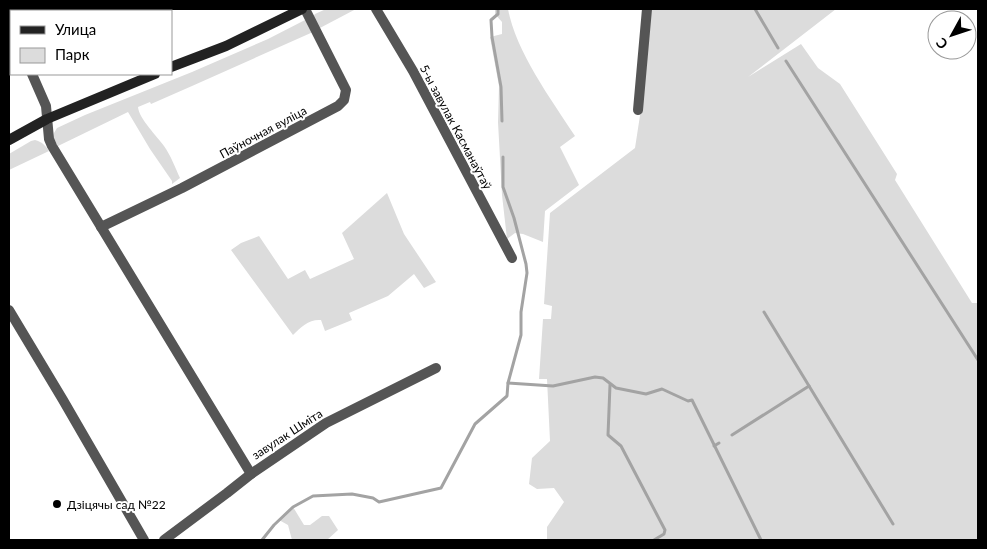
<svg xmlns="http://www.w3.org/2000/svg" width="987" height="549" font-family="Lato,sans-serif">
  <rect width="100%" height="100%" fill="#fff"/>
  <g fill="#dcdcdc">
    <path d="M326,9H356L318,29L313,17L315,14Z"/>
    <path d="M495,9H508C516,52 551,99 575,136L560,147L579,185L545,211L543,242L523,234L515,233L507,239L502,195L498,122L499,86L490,37L502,34V22L495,14Z"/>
    <path d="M650,9H836L748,77L801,44L818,68L840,84L897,174L895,180L972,303H978V540H547V527L564,502L554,488L537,489L529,484L532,458L550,441L547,379H539L543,319H551L552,306L544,304L550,213L635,148L643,96Z"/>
    <path d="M305,20H306L313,32L192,86L151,104L150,102L138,107C139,119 157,136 164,146C171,156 175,167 180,178L172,184V181L150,149L128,112L58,146L53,138L54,133L57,128L85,115L192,72L268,39Z"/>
    <path d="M35,140C42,142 45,145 49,151L9,170V154L31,141Z"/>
    <path d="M387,193L404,234L436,282L424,288L414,274L388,296L349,313L352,320L325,331L321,320C309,319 301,327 293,335L231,250L241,243L259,236L288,279L305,270L310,279L354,259L342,233Z"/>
    <path d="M293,507L304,525H310L322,516H329L338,530L327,540H292L288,525L279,520Z"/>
  </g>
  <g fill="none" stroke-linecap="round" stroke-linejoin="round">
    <g stroke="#a3a3a3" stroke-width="3">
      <path d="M498,9V14L491,20L492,37L501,87L502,121"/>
      <path d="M755,9L778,48"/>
      <path d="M786,61L978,360"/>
      <path d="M764,312L893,524"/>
      <path d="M508,383L553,386L595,377L603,378L616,388L646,394L662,389L688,401L692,400L761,540"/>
      <path d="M610,385L608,435L621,446L665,530L664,534L654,540"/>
      <path d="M732,435L809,386"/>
      <path d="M714,446L719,443"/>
      <path d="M262,540L274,525L293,507L313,496L352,494L373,498L379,502L441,488L475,424L507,396L508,383L521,335V312L527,273L526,264L514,218L503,187V157"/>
    </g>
    <g stroke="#555" stroke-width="10">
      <path d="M122,9L123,11"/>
      <path d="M376,9L413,71L512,258"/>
      <path d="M26,11L27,9"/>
      <path d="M32,74L46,106L49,139L52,146L251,474"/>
      <path d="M638,110L647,9"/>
      <path d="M101,227L182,188L338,106L344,100L346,90L305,9"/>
      <path d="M9,310L63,400L144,540"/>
      <path d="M164,540L227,493L251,474L326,423L436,368"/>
    </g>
    <g stroke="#222" stroke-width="10">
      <path d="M171,67L226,46L302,9"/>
      <path d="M9,140L47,119L155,74"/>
    </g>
  </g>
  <circle fill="#000" stroke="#fff" stroke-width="2" cx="57" cy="504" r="5"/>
  <g text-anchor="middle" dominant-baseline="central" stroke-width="4" stroke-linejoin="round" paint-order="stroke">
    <g font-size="12" fill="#000" stroke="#fff">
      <text transform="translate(456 127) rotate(62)">5-ы завулак Касманаўтаў</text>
      <text transform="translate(263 132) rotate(-28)">Паўночная вуліца</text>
      <text transform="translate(287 434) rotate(-33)">завулак Шміта</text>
    </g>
    <g font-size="12" fill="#000" stroke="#fff" text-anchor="start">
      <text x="67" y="504">Дзіцячы сад №22</text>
    </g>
  </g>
  <rect width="987" height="549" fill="none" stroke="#000000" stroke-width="20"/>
  <rect x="10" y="10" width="162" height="65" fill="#ffffff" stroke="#999999"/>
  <rect x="20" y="26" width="25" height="8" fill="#222222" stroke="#999999"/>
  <text x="55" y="35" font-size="15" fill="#000000">Улица</text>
  <rect x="20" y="48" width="25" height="15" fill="#dcdcdc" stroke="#999999"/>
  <text x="55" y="60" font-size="15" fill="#000000">Парк</text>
  <g transform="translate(952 35) rotate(230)"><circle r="24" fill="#ffffff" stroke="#999999"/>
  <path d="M0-4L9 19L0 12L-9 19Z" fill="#000000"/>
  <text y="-8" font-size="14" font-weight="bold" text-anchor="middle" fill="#000000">С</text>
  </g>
</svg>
